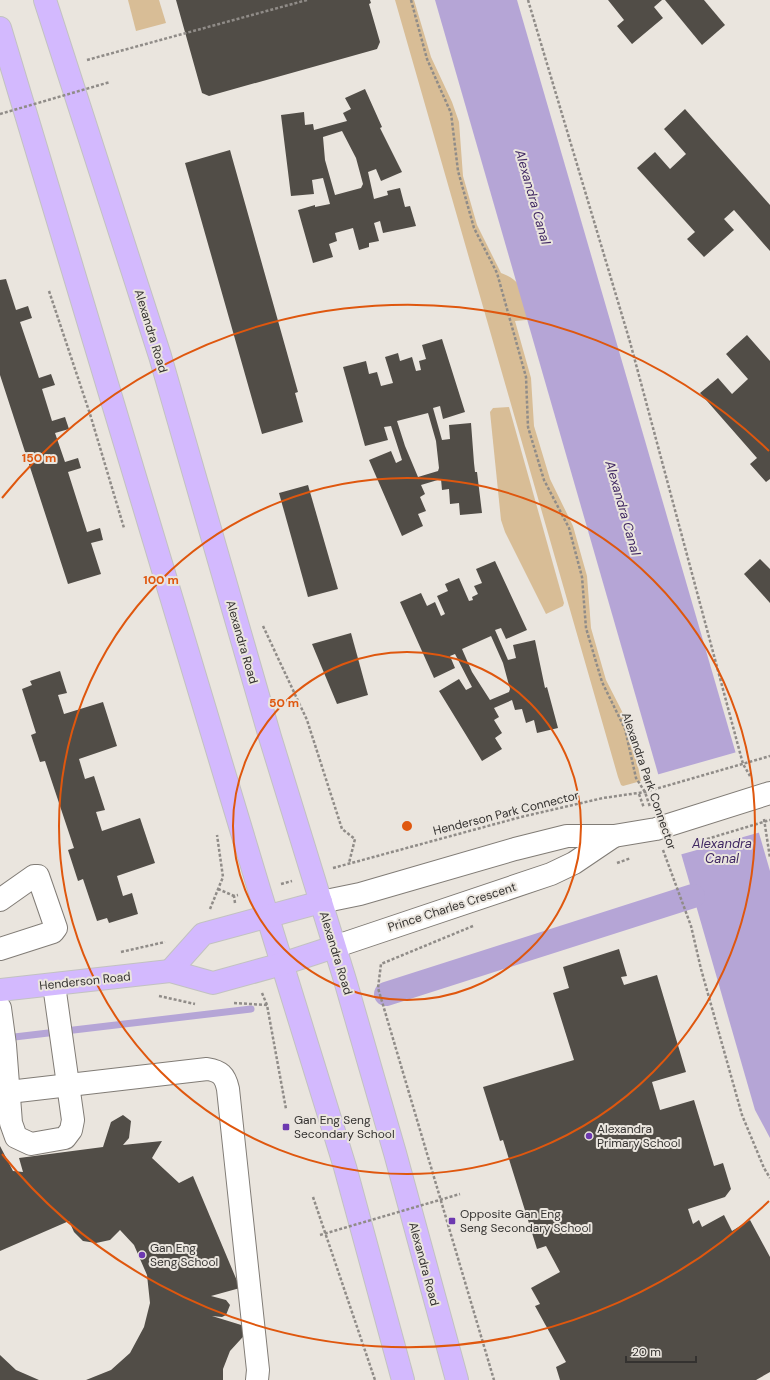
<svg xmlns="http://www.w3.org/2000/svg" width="770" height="1380" font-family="'DM Sans',sans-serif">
  <rect width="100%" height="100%" fill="#eae5de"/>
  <g fill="#d8bd96">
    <path d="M128,0H159L166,23L136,31Z"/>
    <path d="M395,0H414L431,57L452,102L459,122L463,176L477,225L501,273C523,281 524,294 531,314L526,320L515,321L531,378L534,426L550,479L573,526L587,576L591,628L606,680L630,727L641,781L623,786L621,785L618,777Z"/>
    <path d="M509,407L564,603L563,606L546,614L505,532L501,520L490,412L493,408Z"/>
  </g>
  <path fill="#b5a5d6" d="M435,0H517L770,871V1138L755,1110Z"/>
  <path fill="#eae5de" d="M737,752L761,832L679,855L656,775Z"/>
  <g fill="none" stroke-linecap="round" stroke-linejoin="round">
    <path stroke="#b5a5d6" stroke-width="7" d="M6,1038L251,1009"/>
    <path stroke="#b5a5d6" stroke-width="24" d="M386,994L693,896"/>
  </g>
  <g fill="#514d47" fill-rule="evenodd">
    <path d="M176,0H370L371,3L369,4L380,42L377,49L209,96L202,93Z"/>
    <path d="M608,0H662L654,7L663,18L632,44L617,26L624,20Z"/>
    <path d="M665,0H704L725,25L702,45Z"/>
    <path d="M365,89L382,127L380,128L402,172L381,181L376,169L368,172L374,199L388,195L387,191L400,188L405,207L410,206L416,226L383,233L380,221L374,223L379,241L369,243V247L359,250L353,228L335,233L337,241L329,244L333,257L313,263L298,210L315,205V207L330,204L323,178L312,180L314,194L291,196L281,115L304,112L305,125L313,124L314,130L347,121L343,113L351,109L345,98ZM342,131L356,158L363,184L361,188L335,195L325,160L323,137Z"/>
    <path d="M685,109L770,205V251L734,210L724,219L734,230L704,257L687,239L695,232L637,168L655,152L670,169L686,154L664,129Z"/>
    <path d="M230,150L298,392L295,393L303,422L262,434L185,163Z"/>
    <path d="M6,279L16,310L28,306L32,318L20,322L39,378L51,374L55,385L42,389L52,421L65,417L69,429L55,433L65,462L78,458L81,468L68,472L87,532L100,528L103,540L91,543L101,574L68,584L0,375V280Z"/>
    <path d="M747,335L770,361V479L766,482L750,464L757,458L700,393L718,378L732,394L748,379L726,354Z"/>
    <path d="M442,339L465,412L443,419L440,406L433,408L442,440L450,439L449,425L471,423L474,463L475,472H477L482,513L460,515L459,503L450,504L449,489L442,490L441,479L421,485L425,494L420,497L426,511L418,514L423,526L402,536L369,460L391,451L396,463L402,460L391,426L384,427L388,440L365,446L343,367L366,361L369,374L377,372L381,386L393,383L385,357L398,353L400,361L412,357L416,371L421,370L419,361L426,359L422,345ZM428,413L436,441L439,468L438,471L418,477L405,446L397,421Z"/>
    <path d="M308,485L338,589L308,597L279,493Z"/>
    <path d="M760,559L770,569V603L744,574Z"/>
    <path d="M495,561L527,630L506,639L501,628L495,630L508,660L516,658L513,645L535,640L545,688L547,687L558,728L537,733L534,720L526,723L522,709L515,710L512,700L494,708L499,717L494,720L502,733L495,738L502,749L482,761L439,691L459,679L466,690L472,687L455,654L450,656L455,668L434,678L400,602L421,593L427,606L435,602L441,616L445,614L437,596L448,591L445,584L459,578L469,601L473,600L472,597L478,594L474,586L482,583L476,569ZM491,636L503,663L510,689L509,692L490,700L472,672L462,649Z"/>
    <path d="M351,633L368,695L337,704L312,644Z"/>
    <path d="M60,671L67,693L58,695L64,714L103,702L117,746L79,759L85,779L94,776L105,810L96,812L102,831L140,818L155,863L117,876L123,896L132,893L138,914L109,923L107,918L97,921L83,879L78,881L68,850L74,848L45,761L40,762L31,735L36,733L22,689L32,685L30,681Z"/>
    <path d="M619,949L627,976L621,977L624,985L657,975L686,1072L652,1082L660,1110L694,1100L714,1166L723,1163L731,1189L725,1197L688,1209L693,1224L699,1220L702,1227L724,1215L732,1231L750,1220L770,1257V1372L756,1380H560L556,1367L566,1362L535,1306L540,1304L531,1288L560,1272L546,1246L537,1249L503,1140L500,1141L483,1087L574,1060L553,993L569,988L563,967Z"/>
    <path d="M123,1115L131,1121L129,1138L123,1145L162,1141L152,1158L179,1183L193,1176L240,1288L211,1296L226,1300L230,1305L226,1315L222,1317L212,1316L251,1328L230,1351L223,1369V1380H86L111,1370L130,1353L144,1327L150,1303L147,1275L134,1245L120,1230L110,1240L96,1243L83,1241L74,1232L69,1221L0,1251V1146L13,1171L23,1172L19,1158L103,1147L111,1122Z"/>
    <path d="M0,1355L16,1370L39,1380H0Z"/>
  </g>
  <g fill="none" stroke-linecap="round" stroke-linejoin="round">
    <g stroke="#817c76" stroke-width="24">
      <g id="minor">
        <path d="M0,900L34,876H38L56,928L53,932L0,949"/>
        <path d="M321,902L360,894L515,849L567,836H614L656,829L770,793"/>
        <path d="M334,947L551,874L574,863L614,836"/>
        <path d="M0,1008L5,1045L11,1123L16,1137L31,1144L65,1138L71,1130L73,1120L54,985"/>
        <path d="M9,1092L207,1069C220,1071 225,1075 228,1089L258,1370L257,1380"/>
      </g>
    </g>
    <g stroke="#c2c2c1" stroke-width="24">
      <g id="major">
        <path d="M45,0L160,356L270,737L345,980L395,1153L457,1380"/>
        <path d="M0,28L259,889L345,1167L403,1380"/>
        <path d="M170,971L203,934L321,902"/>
        <path d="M0,990L170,971L213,983L282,964L334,947"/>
      </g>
    </g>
    <g stroke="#908c88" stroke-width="2.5" stroke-dasharray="3 2" stroke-linecap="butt">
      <path d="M411,0L427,59L451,113L458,171L474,228L497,273L526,377L528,427L544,480L569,528L582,577L586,628L602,682L625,729L636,778L645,792L650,807"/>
      <path d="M528,0L630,342L743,764L750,776"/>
      <path d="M87,60L307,0"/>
      <path d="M49,291L90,414L124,528"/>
      <path d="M263,626L307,720L342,829L355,839L349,863"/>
      <path d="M639,794L644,808"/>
      <path d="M764,819L770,858"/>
      <path d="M707,839L770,820"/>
      <path d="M663,850L691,926L701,969L742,1115L764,1168L770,1178"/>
      <path d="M617,863L631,858"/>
      <path d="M333,868L521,817L603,798L645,792L770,756"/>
      <path d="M281,884L292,881"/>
      <path d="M218,889L234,896"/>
      <path d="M235,903L234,896L238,895"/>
      <path d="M210,909L223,877L217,835"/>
      <path d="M473,926L381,964L378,988L494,1380"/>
      <path d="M121,952L165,942"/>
      <path d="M262,993L267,1005L286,1109"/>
      <path d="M159,996L195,1004"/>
      <path d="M234,1003L267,1005"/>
      <path d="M313,1197L375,1380"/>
    </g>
    <use href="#minor" stroke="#fff" stroke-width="22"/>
    <use href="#major" stroke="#d3b9fe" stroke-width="22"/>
    <g stroke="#908c88" stroke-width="2.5" stroke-dasharray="3 2" stroke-linecap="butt">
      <path d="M0,114L110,82"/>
      <path d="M320,1235L460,1194"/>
    </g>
  </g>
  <g fill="none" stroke="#df570e" stroke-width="2">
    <circle cx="407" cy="826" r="174"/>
    <circle cx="407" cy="826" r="348"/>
    <path d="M769 1201A521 521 0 0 1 2 1154M2 498A521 521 0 0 1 769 451"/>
  </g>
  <g fill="#6d39b0" stroke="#eae5de" stroke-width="1.5">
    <rect x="282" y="1123" width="8" height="8" rx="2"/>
    <circle cx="589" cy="1136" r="4"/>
    <rect x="448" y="1217" width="8" height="8" rx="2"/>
    <circle cx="142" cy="1255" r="4"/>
  </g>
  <g text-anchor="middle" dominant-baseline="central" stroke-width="4" stroke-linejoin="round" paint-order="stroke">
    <g font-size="12" fill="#343230" stroke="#eae5de">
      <text transform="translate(151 331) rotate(73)">Alexandra Road</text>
      <text transform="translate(242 642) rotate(74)">Alexandra Road</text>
      <text transform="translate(649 781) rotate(71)">Alexandra Park Connector</text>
      <text transform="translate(506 813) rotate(-14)">Henderson Park Connector</text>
      <text transform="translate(452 907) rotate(-18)">Prince Charles Crescent</text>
      <text transform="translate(336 953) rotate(73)">Alexandra Road</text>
      <text transform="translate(85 981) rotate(-6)">Henderson Road</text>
      <text transform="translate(424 1264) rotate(75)">Alexandra Road</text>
    </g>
    <g font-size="12" fill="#343230" stroke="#eae5de" text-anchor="start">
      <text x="294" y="1120">Gan Eng Seng<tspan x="294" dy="14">Secondary School</tspan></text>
      <text x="597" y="1129">Alexandra<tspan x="597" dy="14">Primary School</tspan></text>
      <text x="460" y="1214">Opposite Gan Eng<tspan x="460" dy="14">Seng Secondary School</tspan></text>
      <text x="150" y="1248">Gan Eng<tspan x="150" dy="14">Seng School</tspan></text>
    </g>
    <g font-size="13" font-style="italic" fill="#402863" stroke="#eae5de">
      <text transform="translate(533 197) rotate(74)">Alexandra Canal</text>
      <text transform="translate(623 508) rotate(74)">Alexandra Canal</text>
      <text x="722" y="843">Alexandra<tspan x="722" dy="15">Canal</tspan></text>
    </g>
  </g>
  <circle cx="407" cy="826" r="6" fill="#df570e" stroke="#eae5de" stroke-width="2"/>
  <g font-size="12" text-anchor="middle" font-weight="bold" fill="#df570e" stroke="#eae5de" stroke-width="4" stroke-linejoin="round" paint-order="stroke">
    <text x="39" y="462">150 m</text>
    <text x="161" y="584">100 m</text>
    <text x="284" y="707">50 m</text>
  </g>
  <path d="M626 1356v6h70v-6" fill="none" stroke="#343230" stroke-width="2"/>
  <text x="632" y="1356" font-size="12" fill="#343230" stroke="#eae5de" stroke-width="3" paint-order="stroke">20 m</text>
</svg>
